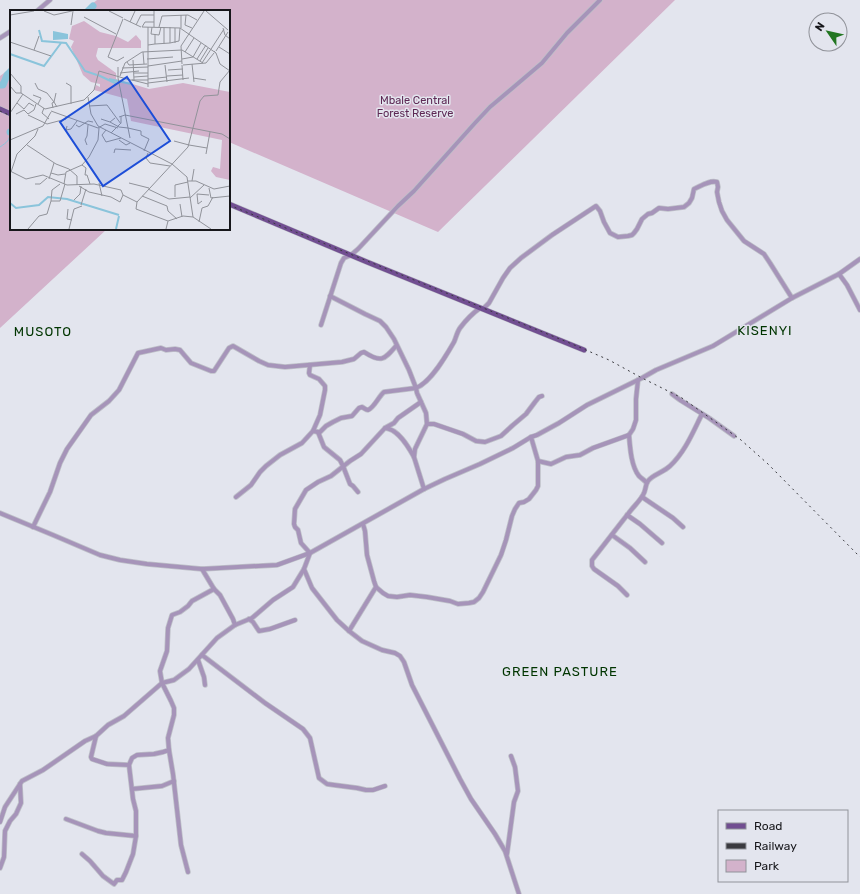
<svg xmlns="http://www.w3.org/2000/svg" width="860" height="894" font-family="Rubik,sans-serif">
  <rect width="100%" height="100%" fill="#e3e5ee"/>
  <g fill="#d3b2cb">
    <path d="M97,0H675L438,232L229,142V11H83Z"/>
    <path d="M11,68V229H107L0,328V76Z"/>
  </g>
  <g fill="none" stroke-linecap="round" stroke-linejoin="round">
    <path stroke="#8ac4db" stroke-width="1" d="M0,147C7,142 10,141 10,132"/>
    <g stroke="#8ac4db" stroke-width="7">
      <path d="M88,11L93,6"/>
      <path d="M0,85H3L7,75L11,71"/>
      <path d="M10,132H11"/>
    </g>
    <g stroke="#bec0c8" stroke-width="5.5">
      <g id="minor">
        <path d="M37,11L50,0"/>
        <path d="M0,38L11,31"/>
        <path d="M839,274L847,285L860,310"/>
        <path d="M330,296L365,314L380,321L386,327L394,339L409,370L416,388L417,393L426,413L427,424L415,449L414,457L424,489"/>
        <path d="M483,309L489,303L503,278L510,268L521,258L552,235L596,206L600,211L604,222L610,233L618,237L628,236L632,235L634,233L637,229L642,219L648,214L652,213L659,208L668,209L684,207L689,203L692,198L694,189C701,186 709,180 717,182L718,187L717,192L719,202L722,211L727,220L744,241L764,254L770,263L792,298"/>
        <path d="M321,325L341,263L344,258L351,255L358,249L398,206L414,191L475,123L490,107L542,63L567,33L600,0"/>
        <path d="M672,394L680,400L709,418L734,436"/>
        <path d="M427,424H434L463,434L476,441L485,442L501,436L513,425L526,414L535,402L539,397L542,396"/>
        <path d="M385,428C398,429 408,446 414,457"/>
        <path d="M313,431L318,432H320L326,426L333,422L341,418L352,416L359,408L362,407C364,408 366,410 368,410C374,408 379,396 384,392L416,388C431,382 446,356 454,342C456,338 457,332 460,328C466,320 473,313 480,308"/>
        <path d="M318,432L324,447L340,460L343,466L350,484L353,486L358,492"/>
        <path d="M629,435C630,447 631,466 639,476C641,478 644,480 646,482"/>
        <path d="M538,461L551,464L566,457L580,455L593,448L629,435L633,429L636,420V399L638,380"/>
        <path d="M236,497L251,485L260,472L266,466L280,455L302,443L313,431L320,415L325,390V386L319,379L310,375L309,373L310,365"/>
        <path d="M642,497L673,518L683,527"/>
        <path d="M0,513L53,535L100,555L120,560L147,564L202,569L277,565L310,553L424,489L445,479L480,464L513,448L531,437L537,435L559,423L587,405L642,378L656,370L713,346L792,298L839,274L860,259"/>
        <path d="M627,515L640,524L662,543"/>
        <path d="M363,524L365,531L367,555L374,581L376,587L383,593L388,596L397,597L410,595L427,597L450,601L458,604L469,603L474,602L479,598L483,592L501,555L506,540L512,516L515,509L519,503L524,502L529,499L536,490L538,486V461L531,437"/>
        <path d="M33,527L50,492L60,463L67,449L91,415L109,401L119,390L138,353L161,348L166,350L175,349L180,350L191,363L211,371H214L229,348L233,346L259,361L268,365L285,367L342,362L354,359L361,353L364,352C381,363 384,360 396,346"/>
        <path d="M612,535L630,548L645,562"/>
        <path d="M202,569L214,589L220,595L233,619L235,625"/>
        <path d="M304,569L312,588L337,620L349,631L362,641L382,650L395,653L400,656L404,662L412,685L460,779L471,799L495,834L505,851L519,894"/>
        <path d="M627,595L618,586L594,569L592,566V560C604,545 616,529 628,514C633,507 639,502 643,495C646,491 645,485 648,481C652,475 664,472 670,466C685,452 693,432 702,414"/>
        <path d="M249,619L253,622L259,631L270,629L295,620"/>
        <path d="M349,631L376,587"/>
        <path d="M202,655L265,703L303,729L310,738L319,778L327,784L334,785L357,788L366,790H373L385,786"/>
        <path d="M198,660L204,677L205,685"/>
        <path d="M169,750L173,774L181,845L188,872"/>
        <path d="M129,765L132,758L137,755L154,754L163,752L169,750L168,738L174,715V708L171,701L162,683L160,671L167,651L168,628L172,615L180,612L188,606L192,601L214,589"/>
        <path d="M132,789L162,786L174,781"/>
        <path d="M66,819L98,831L106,833L136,836"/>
        <path d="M0,822L5,807L22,781L43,770L85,741L96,736L108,725L124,716L162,683L174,680L189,669L217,638L235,625L252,618L273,600L293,587L304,569L310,553L301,543L298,530L295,527L294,524L295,509L306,490L318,482L331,476L350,461L361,454L385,428L394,423L398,418L421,402"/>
        <path d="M82,854L90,861L103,876L114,884L117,880H122L126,872L133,854L136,836V811L133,799L129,765L107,764L92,759L91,757L96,736"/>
        <path d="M507,854L514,802L518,791L515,767L511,756"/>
        <path d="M0,868L4,857L5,831L10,821L16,814L21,803L20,784"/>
      </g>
    </g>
    <g stroke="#bec0c8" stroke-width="6">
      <g id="major">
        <path d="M0,109L11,114"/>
        <path d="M229,204L367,262L584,350"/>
      </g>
    </g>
    <use href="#minor" stroke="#a694b9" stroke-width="4"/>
    <use href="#major" stroke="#714e91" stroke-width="5"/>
    <g stroke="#3a3a3f" stroke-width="1" stroke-dasharray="2 4" stroke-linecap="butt">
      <path d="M0,111L11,116"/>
      <path d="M229,205L572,344L609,360L642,378L682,398L741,440L768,464L860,557"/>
    </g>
  </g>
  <g text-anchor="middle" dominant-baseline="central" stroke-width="3" stroke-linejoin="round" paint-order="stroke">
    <g font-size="11" fill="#5d2854" stroke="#e3e5ee">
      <text x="415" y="100">Mbale Central<tspan x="415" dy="13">Forest Reserve</tspan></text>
    </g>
    <g font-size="13" letter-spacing="1" fill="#003500" stroke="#e3e5ee">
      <text x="765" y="330">KISENYI</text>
      <text x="43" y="331">MUSOTO</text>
      <text x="560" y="671">GREEN PASTURE</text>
    </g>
  </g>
  <g transform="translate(10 10)">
    <rect width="220" height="220" fill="#e3e5ee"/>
    <path d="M74,11L90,22L106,26L118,32L126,25L131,31V38H88L86,46L88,50L106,63V69L139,79L173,73L220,82V170L206,167L201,161L203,157L210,159L212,130L121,111L117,89L84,80L86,75L90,77V74L81,72L73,65L61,37L64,31L59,29L62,16Z" fill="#d3b2cb"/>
    <path d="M43,21L58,24V29L43,30Z" fill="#8ac4db"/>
    <path fill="none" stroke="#8ac4db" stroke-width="2" d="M29,20L32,31L56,33L75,61L87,65M0,44L34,56L51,33M88,65L107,74M99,69L121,74M0,193L6,198L29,195L38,187L57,189L109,205M106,219L109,206"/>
    <path fill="none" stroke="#91939a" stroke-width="1" d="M34,1L44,5L62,1M99,1L113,8M196,1L218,20M0,5L24,1M176,5L175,15L182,18M74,7L106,24M113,9L98,47L107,51L114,47M114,9L131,17M120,12L125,1M61,15L63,1M126,15L131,5H144M132,17L135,12H144M132,17L170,18L206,43L204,41M142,17L141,24L149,25L151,17M144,17V1M149,17L152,6L178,5L187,10M154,17V34M171,18V5M213,18L215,25L220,29M0,32L41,46M160,33L169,31L170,18M165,33V18M145,34L160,33V17M138,35L145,34V24M209,37L220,44M24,40L29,26M206,41L218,22M133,42L134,54M175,42L184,28M206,43L210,54L220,61M137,49L163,47M172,49L183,47L191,33M187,49L196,35M123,50L124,70M190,51L198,38M117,52L119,55L137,54M192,53L214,19M172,54L171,36L194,1M182,54L184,72M155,55L157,72M172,55L173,70M173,55L196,53L204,43M138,56L172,51M108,57V68L120,128M112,58L138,57M158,60L173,59M0,63L11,76V83L35,99L74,90L84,80L89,61L120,70H138M110,63L129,61M124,63H138M110,66L115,53L132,42L172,40L193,53M157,66L173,65M124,67L138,66M183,68L196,70M138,69L157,67M122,70L138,74M25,73L28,79L37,83L44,92L46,83M56,73L61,76V94M138,73L179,68M0,76L6,83H11M138,77V17M23,85L31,88L28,94M78,87L81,104L88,116L162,154L177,167L183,207L201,219M7,93L14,99L19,93L24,96M79,96L97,95L111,114M34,98L32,103L39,109M43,98L42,93L44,92L47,97M41,101L88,118L95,114L108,118M0,103L13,84M6,104L14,100L18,104L24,100L26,94M18,105L37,114L56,109M109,107L115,105L212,124L220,129M91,109L100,112L105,108M100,112L109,117L118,118M66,115L69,117L78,111L83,112M57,116L56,120L61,119L67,111M118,118L131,121V125L139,129L134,141M96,120L92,125L96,132L111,128M101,123L111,113V106M0,130L33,116L41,102M109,130L116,135L120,133M164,131L179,135M17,135L46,154L59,159M77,135L75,130L77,126L78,115M179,135L197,138M104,143L105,139L121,140M138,143L136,148L140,153L160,156M196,144L200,122M72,155L76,158L75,165H77L80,174M59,159L67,166V175M0,161L16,169L33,165L57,175L84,174L111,180L113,185L127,192L178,137L190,91L194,86L208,85L210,72L220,60M1,162L7,144L25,126L28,119M41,163L48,165L55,164M39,169L44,153M178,171H186L204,179L220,176M182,171L184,159M89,173L92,186M119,173L139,178M25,174H30L37,168M54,174L56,162L72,155L79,147L88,130L89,118M69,176L79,182L101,187L110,192L113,185M199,178L201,188L220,186M138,179L159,189L180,187M132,186L157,196L158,201L167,209M165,187V175L178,172M180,188L194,175M64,190L70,184L71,176M41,191L42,180L50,174M192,191L188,194L187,184L199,185M127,192L126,199L158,211M170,194L172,207M71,195L76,179M58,199L57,209L62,210M189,212L192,198L198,196L203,187M18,219L29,206L37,204L41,191H50L55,174M59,219L64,199L72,196M156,219L158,211L173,206L183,207"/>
    <path fill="#1d4ed8" fill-opacity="0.15" stroke="#1d4ed8" stroke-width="2" d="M117,67L160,131L93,176L50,112Z"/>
    <rect width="220" height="220" fill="none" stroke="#17171b" stroke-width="2"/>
  </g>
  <rect x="718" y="810" width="130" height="72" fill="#e3e5ee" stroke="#91939a"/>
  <rect x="726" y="823" width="20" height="6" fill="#714e91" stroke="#91939a"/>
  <text x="754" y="830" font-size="12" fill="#17171b">Road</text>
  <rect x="726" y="843" width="20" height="6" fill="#3a3a3f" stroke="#91939a"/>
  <text x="754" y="850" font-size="12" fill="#17171b">Railway</text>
  <rect x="726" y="860" width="20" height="12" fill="#d3b2cb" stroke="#91939a"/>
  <text x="754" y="870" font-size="12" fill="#17171b">Park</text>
  <g transform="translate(828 32) rotate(304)"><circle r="19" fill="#e3e5ee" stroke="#91939a"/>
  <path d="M0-3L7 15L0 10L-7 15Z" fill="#227621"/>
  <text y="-6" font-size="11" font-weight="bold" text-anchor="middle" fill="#17171b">N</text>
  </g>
</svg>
